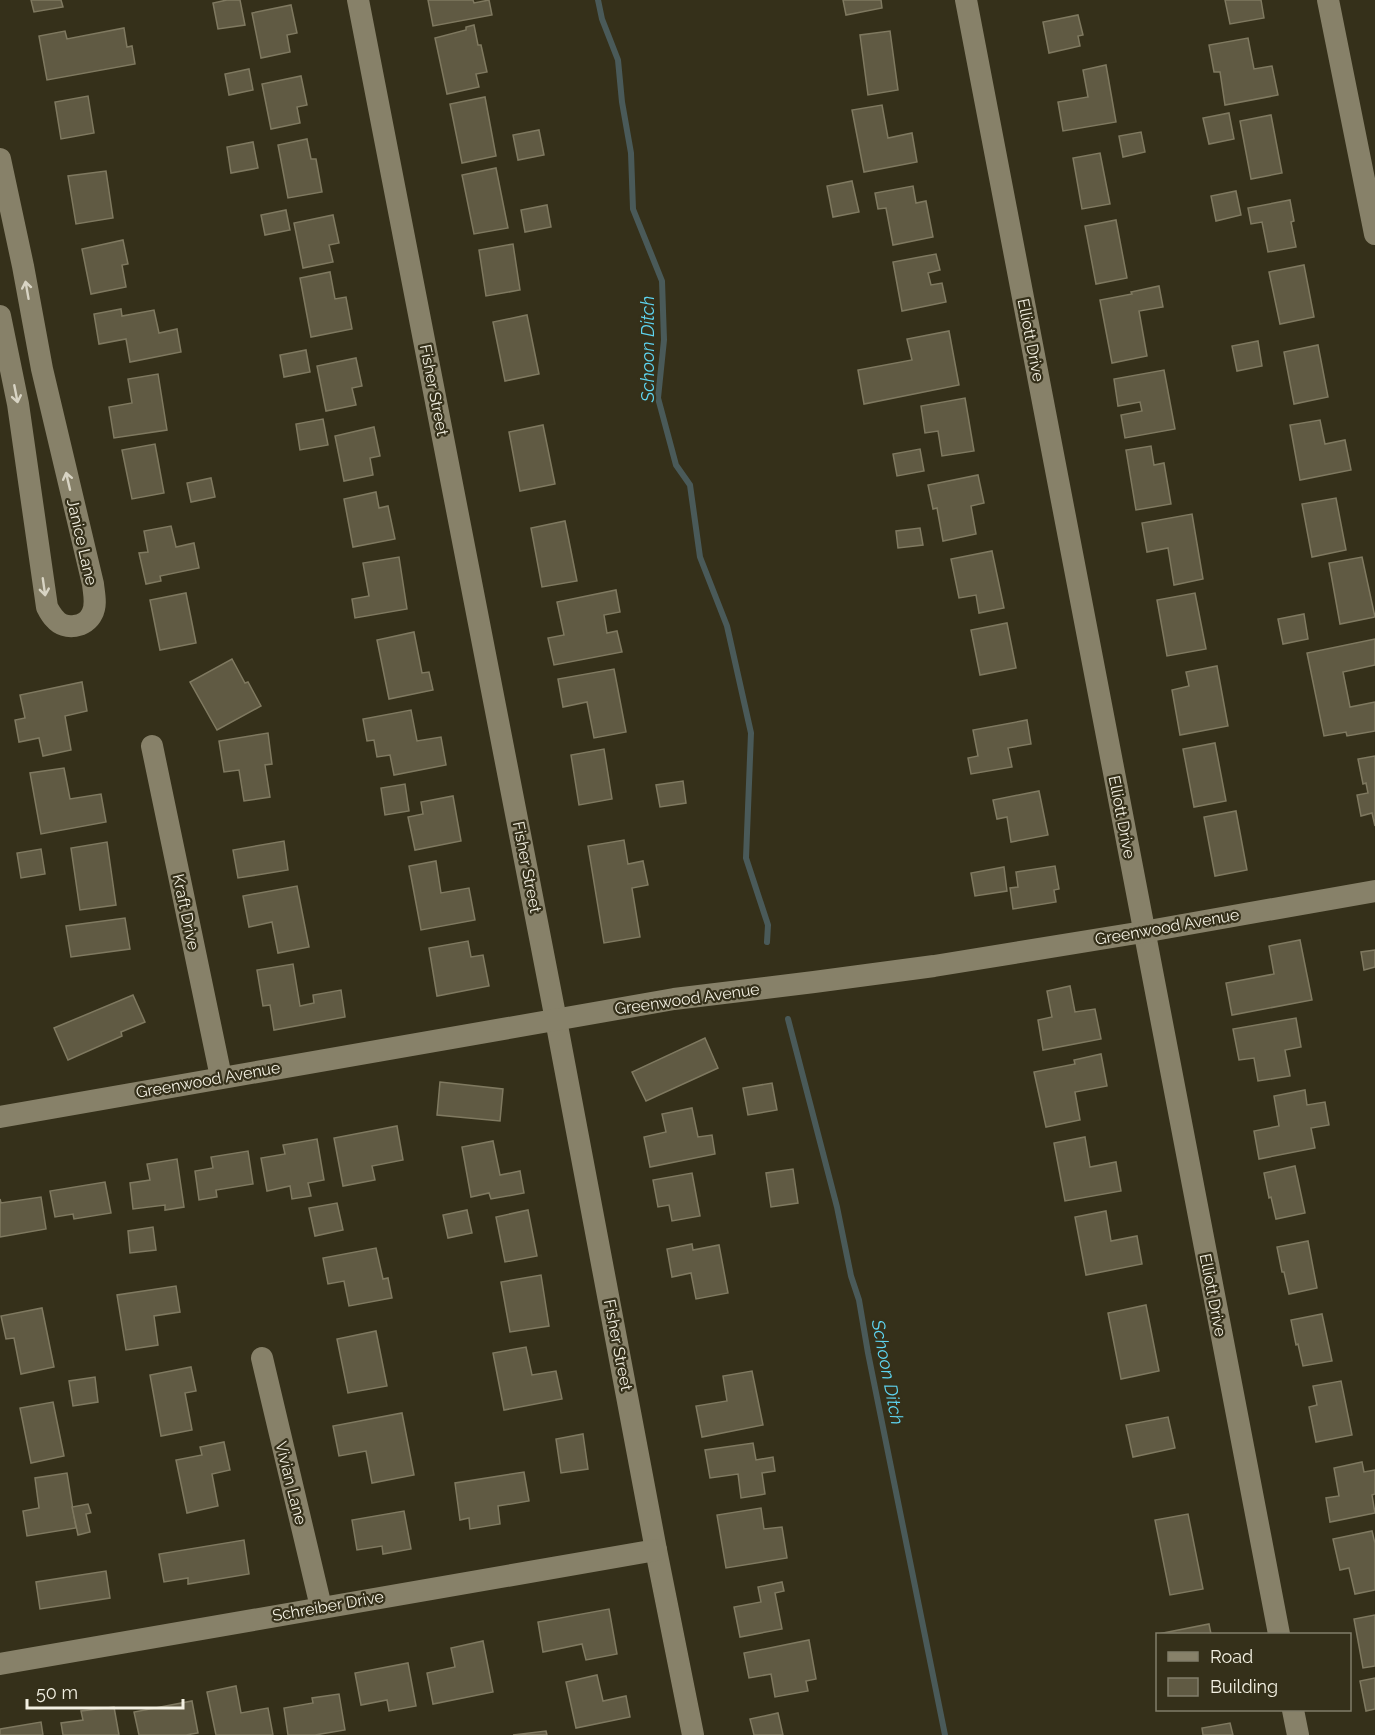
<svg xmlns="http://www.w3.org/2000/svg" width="1375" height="1735" font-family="Raleway,sans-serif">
  <rect width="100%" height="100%" fill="#35301a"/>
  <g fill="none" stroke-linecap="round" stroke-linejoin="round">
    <g stroke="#4a5a59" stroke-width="6">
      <path d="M598,0L602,19L618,60L622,102L631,153L633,209L662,281L664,340L658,398L676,465L690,485L700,557L727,626L751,733L746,858L768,925L767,942"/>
      <path d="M788,1019L837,1207L851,1276L859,1300L868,1353L945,1735"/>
    </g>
  </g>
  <g fill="#605a43" stroke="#7f7960" stroke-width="1.5">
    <path d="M31,0H61L63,7L34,12Z"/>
    <path d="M227,0H240L245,25L218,29L213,3Z"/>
    <path d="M428,0H473L474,3L489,0L492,15L433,26Z"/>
    <path d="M843,0H881L882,8L846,15Z"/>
    <path d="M1225,0H1261L1264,18L1230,24Z"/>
    <path d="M291,5L297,33L287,35L290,52L261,58L252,13Z"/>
    <path d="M1078,15L1083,35L1078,36L1080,46L1049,53L1043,22Z"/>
    <path d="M474,25L478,45H481L487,72L476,74L479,87L447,94L435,38L466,30V27Z"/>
    <path d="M124,28L127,47L132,46L135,64L47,80L39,36L65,31L67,39Z"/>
    <path d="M890,31L898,90L868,95L860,35Z"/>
    <path d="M1248,38L1254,69L1272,66L1278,95L1225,105L1220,72H1214L1209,45Z"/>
    <path d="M1106,65L1116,122L1063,131L1058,102L1088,97L1083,70Z"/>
    <path d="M249,69L253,90L229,95L225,74Z"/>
    <path d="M301,76L307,105L297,107L300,123L271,129L262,84Z"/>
    <path d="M88,96L94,133L61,139L55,102Z"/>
    <path d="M485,97L496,156L462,163L450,104Z"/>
    <path d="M882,105L888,138L912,133L917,162L864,172L852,110Z"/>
    <path d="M1229,113L1234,139L1209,144L1203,118Z"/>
    <path d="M1271,115L1282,173L1251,179L1240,121Z"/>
    <path d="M539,130L544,155L518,160L513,135Z"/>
    <path d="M1141,132L1145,152L1123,157L1119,136Z"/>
    <path d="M307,139L311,159H316L322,192L288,198L278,145Z"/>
    <path d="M253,142L258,168L231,173L227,147Z"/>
    <path d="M1100,153L1110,204L1082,209L1073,158Z"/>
    <path d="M496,168L508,228L474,234L462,175Z"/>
    <path d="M106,171L113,218L76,224L68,176Z"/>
    <path d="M852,181L859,212L833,217L827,186Z"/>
    <path d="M913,186L916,203L926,201L933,237L893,245L886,208L878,209L875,193Z"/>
    <path d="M1236,191L1241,215L1216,221L1211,196Z"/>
    <path d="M1290,200L1294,221L1291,222L1296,247L1268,252L1262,222L1251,224L1248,208Z"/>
    <path d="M547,205L551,227L525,232L521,210Z"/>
    <path d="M286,210L290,230L265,235L261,215Z"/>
    <path d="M333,215L339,243L329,245L333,262L303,268L294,223Z"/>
    <path d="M1116,220L1127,278L1096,284L1085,226Z"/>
    <path d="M123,240L128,264L122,265L126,287L91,294L82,249Z"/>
    <path d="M513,244L520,290L486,296L479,250Z"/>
    <path d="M936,254L940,270L928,273L931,285L942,283L946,302L902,311L893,262Z"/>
    <path d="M1304,265L1314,317L1280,324L1269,272Z"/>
    <path d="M330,272L335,299L346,297L352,329L311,337L300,278Z"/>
    <path d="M1159,286L1163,307L1139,311L1147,356L1112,363L1100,300L1132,294L1131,292Z"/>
    <path d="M121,309L122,316L154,310L159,333L177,329L181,352L130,362L126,339L99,344L94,314Z"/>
    <path d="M527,315L539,374L505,381L493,322Z"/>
    <path d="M949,331L959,385L864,404L858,370L912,360L907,339Z"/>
    <path d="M1258,341L1262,366L1237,371L1232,346Z"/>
    <path d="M1318,345L1328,397L1294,404L1284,352Z"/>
    <path d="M306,350L310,372L284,377L280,355Z"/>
    <path d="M356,358L362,386L352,388L356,405L326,411L317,366Z"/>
    <path d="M1164,370L1175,429L1125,438L1121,415L1142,411L1140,402L1118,406L1114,379Z"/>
    <path d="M158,374L167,430L114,438L109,407L132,403L128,379Z"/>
    <path d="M965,398L974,451L942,456L938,431L925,433L921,406Z"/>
    <path d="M323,419L328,445L300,450L296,424Z"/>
    <path d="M1320,420L1325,444L1345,440L1351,470L1300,480L1290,425Z"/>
    <path d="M543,425L555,484L520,491L509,432Z"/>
    <path d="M374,427L380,456L370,458L373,475L344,481L335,436Z"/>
    <path d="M155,444L164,493L132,499L122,450Z"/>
    <path d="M1151,446L1154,465L1164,463L1171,504L1136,510L1126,450Z"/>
    <path d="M920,449L924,471L897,476L893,454Z"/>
    <path d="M978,475L984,503L971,506L976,534L943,541L937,508L933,509L928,485Z"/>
    <path d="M211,478L215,497L191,502L187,483Z"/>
    <path d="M376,492L379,508L388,506L395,539L353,547L344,499Z"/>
    <path d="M1336,498L1346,550L1312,557L1302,504Z"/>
    <path d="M1192,514L1203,579L1174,585L1168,548L1147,552L1142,523Z"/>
    <path d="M565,521L577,581L542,587L531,528Z"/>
    <path d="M171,526L176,547L194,543L199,568L160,576L161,581L146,584L139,553L148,552L144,531Z"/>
    <path d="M920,528L923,545L898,548L896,531Z"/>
    <path d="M992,551L1004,608L979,613L976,595L959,598L951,559Z"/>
    <path d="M399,557L407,609L355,618L352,599L369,596L363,563Z"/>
    <path d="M1362,557L1375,617L1340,624L1329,563Z"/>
    <path d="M616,590L620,612L604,615L607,633L617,631L622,652L554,665L548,638L564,635L557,602Z"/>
    <path d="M186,593L196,643L160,650L150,600Z"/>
    <path d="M1195,593L1206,649L1167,656L1157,600Z"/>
    <path d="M1304,614L1308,639L1283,644L1278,619Z"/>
    <path d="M1007,623L1016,668L980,675L971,630Z"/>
    <path d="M414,632L422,673L429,672L433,690L389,699L377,640Z"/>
    <path d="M1375,639V665L1343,672L1350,707L1375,702V731L1347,736L1346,732L1324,736L1307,653Z"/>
    <path d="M232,659L245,683L248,682L261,706L217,730L190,682Z"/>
    <path d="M1217,666L1228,726L1180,735L1172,690L1189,686L1186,672Z"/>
    <path d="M614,669L626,732L594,738L587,702L563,707L558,679Z"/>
    <path d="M82,682L87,711L65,716L71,750L43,756L39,738L19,742L15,720L25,718L20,695Z"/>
    <path d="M411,710L417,741L441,737L446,765L394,775L390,755L377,757L374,740L367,741L363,719Z"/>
    <path d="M1027,720L1031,744L1008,748L1012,767L971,774L968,758L978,756L973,730Z"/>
    <path d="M268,733L272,764L265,765L270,797L244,801L239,770L224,772L219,741Z"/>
    <path d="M1215,743L1226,801L1194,807L1183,749Z"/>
    <path d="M604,749L612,799L579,805L571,755Z"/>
    <path d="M1375,756V826L1372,813L1361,816L1357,795L1368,793L1366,783L1363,784L1358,759Z"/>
    <path d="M64,768L70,799L101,794L106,822L41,834L30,773Z"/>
    <path d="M683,781L686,803L660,807L656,785Z"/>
    <path d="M405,784L409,811L385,815L381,788Z"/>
    <path d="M1039,791L1048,835L1011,842L1007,817L997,819L993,800Z"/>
    <path d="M453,796L461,841L415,850L408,817L423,814L421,802Z"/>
    <path d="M1236,811L1247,870L1215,876L1204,817Z"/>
    <path d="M624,840L628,864L643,861L648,885L632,888L640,937L604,943L588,846Z"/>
    <path d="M284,841L288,870L238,878L233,850Z"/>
    <path d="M107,842L116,905L80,910L71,848Z"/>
    <path d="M41,849L45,874L21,878L17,853Z"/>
    <path d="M436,861L441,893L469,888L475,920L421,930L409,866Z"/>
    <path d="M1055,866L1059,889L1054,890L1056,902L1013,909L1010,888L1018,887L1016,872Z"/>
    <path d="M1004,867L1007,891L975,896L971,873Z"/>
    <path d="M297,886L309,947L278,953L272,922L249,927L243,896Z"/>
    <path d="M125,918L130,949L71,957L66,926Z"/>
    <path d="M1300,940L1312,1000L1232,1015L1226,983L1274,974L1269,946Z"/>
    <path d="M468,941L471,957L483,955L489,986L437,996L429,948Z"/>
    <path d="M1375,950V967L1364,970L1361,952Z"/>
    <path d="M293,964L300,1006L314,1003L313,995L341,990L345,1017L274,1030L270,1005L263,1006L257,970Z"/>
    <path d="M1070,986L1075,1012L1095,1009L1101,1039L1043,1050L1038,1020L1052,1017L1047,991Z"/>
    <path d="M133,995L145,1022L121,1032L122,1036L68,1060L54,1028Z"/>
    <path d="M1296,1018L1301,1047L1285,1050L1290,1076L1258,1081L1254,1058L1239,1060L1233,1029Z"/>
    <path d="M705,1038L718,1068L646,1101L632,1072Z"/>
    <path d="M1101,1054L1107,1086L1075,1092L1080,1120L1046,1127L1034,1072L1075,1064L1074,1060Z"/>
    <path d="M440,1082L503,1089L500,1121L437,1115Z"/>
    <path d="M772,1083L777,1110L748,1115L743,1088Z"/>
    <path d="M1305,1090L1307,1105L1325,1102L1329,1125L1311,1128L1315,1148L1259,1159L1254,1131L1279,1126L1274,1096Z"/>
    <path d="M692,1108L698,1137L712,1135L715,1154L650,1167L644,1137L666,1132L662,1114Z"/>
    <path d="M397,1126L403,1160L372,1166L375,1180L343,1186L334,1138Z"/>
    <path d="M1085,1137L1090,1167L1116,1162L1121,1191L1065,1201L1054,1143Z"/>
    <path d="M317,1139L324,1180L308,1183L311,1196L292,1199L290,1186L267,1191L261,1158L285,1154L283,1145Z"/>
    <path d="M493,1141L500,1175L520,1171L524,1193L491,1199L489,1193L471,1197L462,1147Z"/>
    <path d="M248,1151L253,1184L216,1190L217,1197L199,1200L195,1171L213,1168L211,1157Z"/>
    <path d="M177,1159L184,1207L165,1210V1205L133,1209L130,1183L150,1180L147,1164Z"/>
    <path d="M1295,1166L1305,1213L1276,1219L1271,1197L1269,1198L1264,1173Z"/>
    <path d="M793,1169L798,1203L771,1207L766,1173Z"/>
    <path d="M692,1173L700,1216L672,1221L669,1205L658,1207L653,1180Z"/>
    <path d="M105,1182L111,1213L74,1219L73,1214L55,1217L50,1191Z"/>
    <path d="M41,1197L46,1229L0,1237V1199L1,1203Z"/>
    <path d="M337,1203L343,1230L315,1236L309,1208Z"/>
    <path d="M467,1210L472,1233L448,1238L443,1215Z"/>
    <path d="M528,1210L537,1256L505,1262L496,1217Z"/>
    <path d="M1106,1211L1111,1241L1137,1236L1142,1264L1086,1275L1075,1217Z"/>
    <path d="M153,1227L156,1250L130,1253L128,1231Z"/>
    <path d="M1308,1241L1317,1288L1289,1294L1284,1272H1282L1277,1247Z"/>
    <path d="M692,1244L693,1250L719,1245L728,1293L696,1299L691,1273L672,1277L667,1249Z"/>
    <path d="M376,1248L383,1279L388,1278L392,1298L349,1306L344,1281L328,1284L323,1258Z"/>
    <path d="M541,1275L549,1326L510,1332L501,1282Z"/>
    <path d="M176,1286L180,1312L154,1316L158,1345L126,1350L117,1295Z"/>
    <path d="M1146,1305L1159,1371L1121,1379L1108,1313Z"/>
    <path d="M42,1308L54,1367L21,1374L14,1338L6,1339L1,1316Z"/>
    <path d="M1322,1314L1332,1361L1303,1366L1298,1344L1296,1345L1291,1320Z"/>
    <path d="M376,1331L387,1386L348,1393L337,1339Z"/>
    <path d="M526,1347L532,1375L556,1371L562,1399L504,1410L493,1353Z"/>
    <path d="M191,1367L196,1391L185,1393L192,1430L161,1436L150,1375Z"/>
    <path d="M752,1371L763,1425L702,1437L696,1406L727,1401L723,1376Z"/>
    <path d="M95,1377L98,1402L73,1406L69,1381Z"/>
    <path d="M1341,1381L1352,1435L1316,1442L1309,1407L1317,1405L1313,1386Z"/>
    <path d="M53,1402L64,1456L31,1463L20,1408Z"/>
    <path d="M402,1413L414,1475L372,1483L366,1451L339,1456L333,1426Z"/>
    <path d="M1168,1417L1175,1448L1133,1457L1126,1425Z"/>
    <path d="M583,1434L588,1469L561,1473L556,1439Z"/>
    <path d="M224,1442L230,1470L212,1474L218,1506L187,1513L176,1460L202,1455L200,1447Z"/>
    <path d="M753,1443L756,1460L773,1457L775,1471L762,1473L765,1494L741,1498L738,1474L710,1478L705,1450Z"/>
    <path d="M1362,1462L1364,1472L1375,1470V1494L1372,1495L1375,1513L1330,1522L1326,1498L1339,1496L1334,1468Z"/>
    <path d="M524,1472L529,1501L498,1506L500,1524L470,1529L469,1518L460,1520L455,1483Z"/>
    <path d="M67,1473L76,1528L27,1536L23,1511L39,1508L35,1478Z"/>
    <path d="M88,1504L91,1513L86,1514L90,1532L78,1535L72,1507Z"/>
    <path d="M761,1508L764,1529L782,1527L787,1558L726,1568L717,1515Z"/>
    <path d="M404,1511L411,1549L383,1554L382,1546L357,1550L352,1520Z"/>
    <path d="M1188,1514L1203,1589L1170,1595L1155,1520Z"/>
    <path d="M1372,1531L1375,1543V1590L1355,1594L1349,1568L1340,1570L1333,1539Z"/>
    <path d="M244,1540L249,1574L188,1584V1578L164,1582L159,1554Z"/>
    <path d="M106,1571L110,1598L40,1609L36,1582Z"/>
    <path d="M782,1582L784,1591L775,1593L782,1629L740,1637L734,1607L761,1602L758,1587Z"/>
    <path d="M609,1609L617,1654L586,1660L582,1644L543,1652L538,1622Z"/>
    <path d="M1375,1615V1666L1363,1668L1354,1619Z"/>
    <path d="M1209,1624L1211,1634H1158Z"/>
    <path d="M809,1640L816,1679L806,1681L808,1691L775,1697L771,1674L749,1678L744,1653Z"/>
    <path d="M483,1641L493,1692L433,1704L427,1673L455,1667L451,1648Z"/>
    <path d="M408,1663L416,1706L389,1711L387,1700L361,1705L355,1673Z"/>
    <path d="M597,1675L603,1701L626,1696L630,1717L576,1728L566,1682Z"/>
    <path d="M1375,1678V1709L1366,1711L1360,1681Z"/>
    <path d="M236,1686L241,1713L268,1708L273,1735H216L207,1692Z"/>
    <path d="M339,1694L345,1730L315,1735H288L284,1708L313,1703L312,1698Z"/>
    <path d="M192,1701L198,1733L186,1735H139L134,1712Z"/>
    <path d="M114,1707L119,1735H63L61,1723L83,1720L81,1711Z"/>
    <path d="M778,1713L783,1735H754L750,1719Z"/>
    <path d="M41,1722L43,1735H0V1729Z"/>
    <path d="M1230,1723L1233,1735H1203L1202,1728Z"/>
    <path d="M546,1731L547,1735H513Z"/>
  </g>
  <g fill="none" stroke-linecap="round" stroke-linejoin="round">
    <g stroke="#878169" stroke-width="22">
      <path d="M358,0L556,1020L656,1550L693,1735"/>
      <path d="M966,0L1279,1634"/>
      <path d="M1328,0L1375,234"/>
      <path d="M0,159L23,266L42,369L93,584C94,594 97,605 92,614C86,627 65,631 55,619C52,616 49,611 47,607L18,404L0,316"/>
      <path d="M152,746L221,1077"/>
      <path d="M0,1117L674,999L814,982L934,966L1143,932L1375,891"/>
      <path d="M262,1358L321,1607"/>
      <path d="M0,1664L656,1550"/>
      <path d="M1293,1710L1298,1735"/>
    </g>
  </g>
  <defs><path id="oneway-shaft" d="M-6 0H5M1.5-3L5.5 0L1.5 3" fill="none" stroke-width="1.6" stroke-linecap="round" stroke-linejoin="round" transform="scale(1.5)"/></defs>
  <g stroke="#d8d4c4">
    <use href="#oneway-shaft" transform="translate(27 290) rotate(-100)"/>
    <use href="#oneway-shaft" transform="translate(16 394) rotate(79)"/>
    <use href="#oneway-shaft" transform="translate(68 481) rotate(-103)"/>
    <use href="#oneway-shaft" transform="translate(44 587) rotate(82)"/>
  </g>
  <g text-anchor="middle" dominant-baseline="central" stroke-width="4.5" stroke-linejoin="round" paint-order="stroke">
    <g font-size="16" fill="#f3f0e2" stroke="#35301a">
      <text transform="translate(1031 340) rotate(79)">Elliott Drive</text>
      <text transform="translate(434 390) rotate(79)">Fisher Street</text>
      <text transform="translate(82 542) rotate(77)">Janice Lane</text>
      <text transform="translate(1122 817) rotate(79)">Elliott Drive</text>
      <text transform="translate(527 867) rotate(79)">Fisher Street</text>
      <text transform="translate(186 912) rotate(78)">Kraft Drive</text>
      <text transform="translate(1167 927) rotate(-10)">Greenwood Avenue</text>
      <text transform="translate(687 999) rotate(-8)">Greenwood Avenue</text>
      <text transform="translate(208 1080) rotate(-10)">Greenwood Avenue</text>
      <text transform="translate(1213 1295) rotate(79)">Elliott Drive</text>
      <text transform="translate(618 1345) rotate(79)">Fisher Street</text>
      <text transform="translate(291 1483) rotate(76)">Vivian Lane</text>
      <text transform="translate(328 1606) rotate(-10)">Schreiber Drive</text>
    </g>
    <g font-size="18" font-style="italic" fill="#5ed4f0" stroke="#35301a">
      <text transform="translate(647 349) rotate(-90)">Schoon Ditch</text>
      <text transform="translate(888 1372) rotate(79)">Schoon Ditch</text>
    </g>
  </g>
  <rect x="1156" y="1633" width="195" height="78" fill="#35301a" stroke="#817d6a" stroke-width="1.5"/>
  <rect x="1168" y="1652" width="30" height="9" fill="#878169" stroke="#817d6a" stroke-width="1.5"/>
  <text x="1210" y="1663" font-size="18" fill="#f3f0e2">Road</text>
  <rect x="1168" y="1678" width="30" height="18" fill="#605a43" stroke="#817d6a" stroke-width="1.5"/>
  <text x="1210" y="1693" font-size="18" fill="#f3f0e2">Building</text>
  <path d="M27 1699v9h156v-9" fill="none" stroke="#f3f0e2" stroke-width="3"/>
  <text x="36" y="1699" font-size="18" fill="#f3f0e2" stroke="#35301a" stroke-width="4.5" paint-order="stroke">50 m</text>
</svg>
